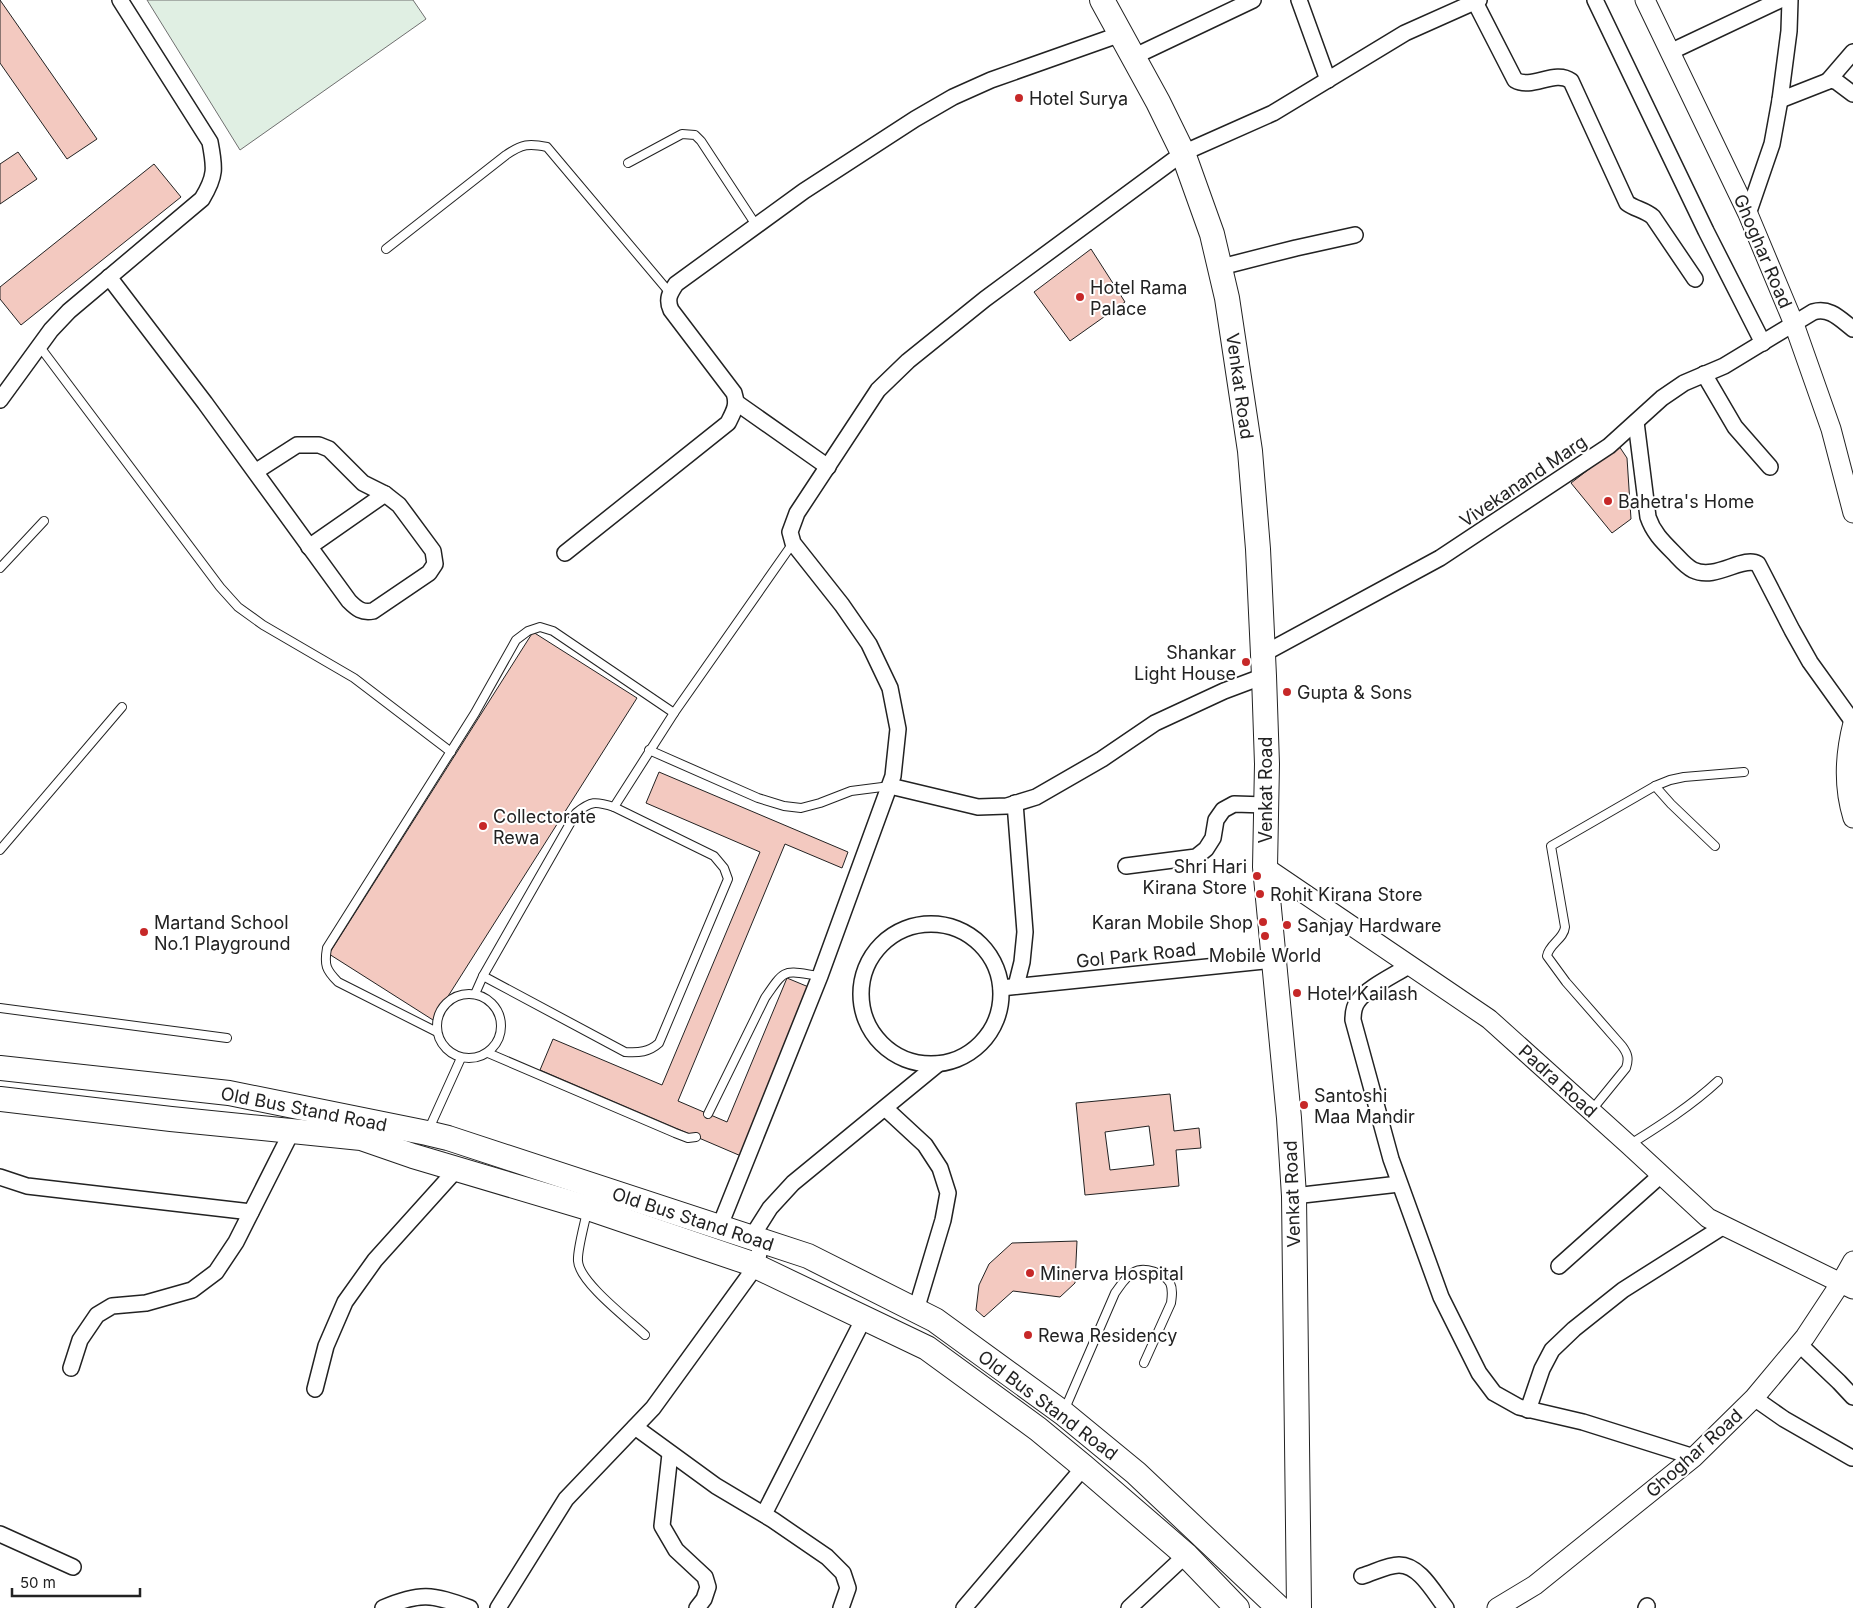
<svg xmlns="http://www.w3.org/2000/svg" width="1853" height="1608" font-family="Inter,sans-serif">
  <rect width="100%" height="100%" fill="#fff"/>
  <path fill="#e0efe3" stroke="#6f6f6f" d="M147,0H413L426,19L240,150Z"/>
  <g fill="#f3c9c0" stroke="#222" fill-rule="evenodd">
    <path d="M0,0L97,139L67,159L0,63Z"/>
    <path d="M18,152L37,179L0,204V164Z"/>
    <path d="M154,164L181,197L21,325L0,299V287Z"/>
    <path d="M1091,249L1125,302L1070,341L1034,292Z"/>
    <path d="M1619,446L1627,458L1631,519L1612,533L1571,483Z"/>
    <path d="M533,632L637,698L433,1020L329,954Z"/>
    <path d="M659,772L848,852L842,868L785,844L678,1101L727,1122L787,978L811,988L741,1156L540,1070L553,1039L662,1085L760,852L646,803Z"/>
    <path d="M1170,1094L1174,1131L1199,1128L1201,1148L1176,1150L1179,1186L1085,1195L1076,1103ZM1149,1126L1154,1165L1110,1170L1105,1132Z"/>
    <path d="M1077,1241L1075,1283L1060,1297L1013,1291L984,1317L976,1310L979,1285L989,1264L1012,1243Z"/>
  </g>
  <g fill="none" stroke-linecap="round" stroke-linejoin="round">
    <g stroke="#222" stroke-width="10">
      <g id="service">
        <path d="M628,163L682,134L695,135L701,141L756,225"/>
        <path d="M386,249L506,155C522,144 529,143 547,147L670,293"/>
        <path d="M40,347L220,587L238,607L263,625L354,678L451,752"/>
        <path d="M0,568L44,521"/>
        <path d="M649,750L758,798L784,806L801,808L820,803L851,791L890,786"/>
        <path d="M1655,786L1671,804L1715,846"/>
        <path d="M0,850L122,707"/>
        <path d="M483,976L625,1052C639,1053 649,1052 659,1043L728,879L724,868L714,856L614,807"/>
        <circle cx="469" cy="1026" r="32"/>
        <path d="M475,994L483,976L576,813C591,801 595,801 614,807L674,713L793,543"/>
        <path d="M0,1008L227,1038"/>
        <path d="M437,1032L338,982C326,970 324,965 327,948L475,713L516,640L528,631L540,627L553,631L674,713"/>
        <path d="M488,1053L675,1133L688,1138L696,1137"/>
        <path d="M1591,1111L1626,1068C1629,1059 1628,1054 1622,1046L1566,982L1547,956C1549,944 1564,939 1565,927L1551,846L1655,786L1670,780L1684,777L1744,772"/>
        <path d="M708,1114L765,998C786,967 783,971 820,976"/>
        <path d="M428,1131L461,1058"/>
        <path d="M1629,1145C1661,1125 1691,1106 1718,1081"/>
        <path d="M587,1211C585,1223 577,1250 578,1261C579,1282 629,1320 645,1335"/>
        <path d="M1064,1411L1115,1293C1121,1285 1125,1277 1134,1272C1144,1266 1164,1273 1170,1283C1173,1289 1172,1296 1171,1303L1144,1363"/>
      </g>
    </g>
    <g stroke="#222" stroke-width="18">
      <g id="minor">
        <path d="M1299,0L1328,80"/>
        <path d="M1595,0L1706,231L1763,343"/>
        <path d="M1475,2L1515,80C1532,90 1555,69 1571,81L1627,203C1635,209 1645,210 1653,217L1695,279"/>
        <path d="M1670,52L1780,0"/>
        <path d="M1133,57L1253,0"/>
        <path d="M1828,81L1853,52"/>
        <path d="M1780,100L1831,80L1837,82L1853,94"/>
        <path d="M1748,214L1772,144L1780,100L1789,31L1790,0"/>
        <path d="M1221,267L1296,248L1355,235"/>
        <path d="M109,277L205,403L349,601C357,609 362,613 373,611L429,573L435,564L433,551L399,505L385,494L363,483L329,449L319,445H297L255,472"/>
        <path d="M1704,374L1735,427L1770,467"/>
        <path d="M0,400L51,330L69,311L202,199C216,176 215,168 210,142L120,0"/>
        <path d="M737,403L828,467"/>
        <path d="M1636,422L1648,517C1653,532 1662,541 1673,552C1679,558 1685,566 1693,570C1716,581 1743,555 1758,564L1792,630L1810,662L1853,722"/>
        <path d="M309,547L385,494"/>
        <path d="M565,553L728,423C734,411 738,405 734,393L671,310C666,299 670,293 676,284L804,191L915,119L953,97L991,80L1121,34"/>
        <path d="M1263,654L1440,558L1609,446L1662,398L1684,383L1724,366L1813,312C1830,307 1840,319 1853,329"/>
        <path d="M890,786L978,807L1007,806L1036,797L1102,759L1155,723L1224,691L1264,676"/>
        <path d="M1015,803L1025,932L1022,962L1016,986"/>
        <path d="M1126,866L1196,857L1206,849L1213,838L1216,820L1223,810L1234,804L1266,805"/>
        <circle cx="931" cy="994" r="70"/>
        <path d="M1410,965C1395,975 1368,987 1358,1001C1354,1006 1353,1013 1353,1020L1391,1159L1441,1297L1479,1373L1494,1393L1519,1407L1583,1422L1694,1457"/>
        <path d="M1001,988L1274,960"/>
        <path d="M885,1108L925,1145L940,1168L948,1193L943,1220L916,1310"/>
        <path d="M0,1177L27,1186L251,1212"/>
        <path d="M1294,1196L1399,1184"/>
        <path d="M719,1228L820,976L893,776L898,729L890,688L869,644L842,605L793,543L790,532L797,513L878,390L908,361L985,299L1183,153L1273,113L1405,33L1479,0"/>
        <path d="M751,1238L770,1208L793,1183L938,1064"/>
        <path d="M1559,1266L1661,1175"/>
        <path d="M1799,1344L1839,1382L1853,1397"/>
        <path d="M71,1368L80,1340L97,1315L112,1306L146,1303L192,1290L216,1272L236,1242L292,1131"/>
        <path d="M315,1389L326,1346L345,1302L375,1260L457,1169"/>
        <path d="M1754,1398L1784,1419L1852,1458"/>
        <path d="M1528,1410L1542,1369L1552,1350L1574,1329L1623,1290L1724,1226"/>
        <path d="M635,1427L716,1486L773,1520L827,1557L843,1573L848,1588L841,1608"/>
        <path d="M670,1454L662,1526L676,1550L705,1577L708,1587L704,1599L697,1608"/>
        <path d="M764,1514L864,1318"/>
        <path d="M0,1534L73,1567"/>
        <path d="M1362,1576C1373,1573 1387,1565 1399,1565C1420,1565 1434,1593 1446,1608"/>
        <path d="M383,1608C420,1592 432,1594 470,1608"/>
        <path d="M498,1608L566,1499L653,1408L756,1266L762,1241"/>
        <path d="M964,1608L1084,1467"/>
        <path d="M1129,1608L1186,1555"/>
        <path d="M1646,1608L1647,1606"/>
      </g>
    </g>
    <g stroke="#222" stroke-width="21">
      <g id="tertiary">
        <path d="M1645,0L1748,214L1794,324L1831,429L1853,513"/>
        <path d="M1853,723C1845,754 1843,786 1853,818"/>
        <path d="M1265,867L1489,1019L1629,1145L1708,1218L1853,1289"/>
        <path d="M1497,1608L1535,1585L1694,1457L1754,1398L1805,1337L1840,1284L1853,1261"/>
      </g>
    </g>
    <g stroke="#222" stroke-width="26">
      <g id="primary">
        <path d="M1102,0L1158,102L1183,153L1212,234L1227,298L1250,451L1258,549L1264,676L1267,764L1265,867L1289,1118L1294,1196L1299,1608"/>
        <path d="M0,1068L229,1093L427,1133L448,1138L808,1256L935,1320L1063,1413L1136,1473L1279,1608"/>
        <path d="M0,1099L171,1119L361,1138L413,1156L588,1208L747,1262L927,1348L1038,1429L1084,1467L1186,1555L1237,1608"/>
      </g>
    </g>
    <use href="#service" stroke="#fff" stroke-width="8"/>
    <use href="#minor" stroke="#fff" stroke-width="15"/>
    <use href="#tertiary" stroke="#fff" stroke-width="19"/>
    <use href="#primary" stroke="#fff" stroke-width="24"/>
  </g>
  <g fill="#c62828" stroke="#fff" stroke-width="2">
    <circle cx="1019" cy="98" r="5"/>
    <circle cx="1080" cy="297" r="5"/>
    <circle cx="1608" cy="501" r="5"/>
    <circle cx="1246" cy="662" r="5"/>
    <circle cx="1287" cy="692" r="5"/>
    <circle cx="483" cy="826" r="5"/>
    <circle cx="1257" cy="876" r="5"/>
    <circle cx="1260" cy="894" r="5"/>
    <circle cx="1263" cy="922" r="5"/>
    <circle cx="1287" cy="925" r="5"/>
    <circle cx="144" cy="932" r="5"/>
    <circle cx="1265" cy="936" r="5"/>
    <circle cx="1297" cy="993" r="5"/>
    <circle cx="1304" cy="1105" r="5"/>
    <circle cx="1030" cy="1273" r="5"/>
    <circle cx="1028" cy="1335" r="5"/>
  </g>
  <g text-anchor="middle" dominant-baseline="central" stroke-width="4" stroke-linejoin="round" paint-order="stroke">
    <g font-size="18" fill="#222" stroke="#fff" text-anchor="start">
      <text x="1029" y="98">Hotel Surya</text>
      <text x="1090" y="287">Hotel Rama<tspan x="1090" dy="21">Palace</tspan></text>
      <text x="1618" y="501">Bahetra's Home</text>
      <text x="1236" y="652" text-anchor="end">Shankar<tspan x="1236" dy="21">Light House</tspan></text>
      <text x="1297" y="692">Gupta &amp; Sons</text>
      <text x="493" y="816">Collectorate<tspan x="493" dy="21">Rewa</tspan></text>
      <text x="1247" y="866" text-anchor="end">Shri Hari<tspan x="1247" dy="21">Kirana Store</tspan></text>
      <text x="1270" y="894">Rohit Kirana Store</text>
      <text x="154" y="922">Martand School<tspan x="154" dy="21">No.1 Playground</tspan></text>
      <text x="1253" y="922" text-anchor="end">Karan Mobile Shop</text>
      <text x="1297" y="925">Sanjay Hardware</text>
      <text x="1265" y="955" text-anchor="middle">Mobile World</text>
      <text x="1307" y="993">Hotel Kailash</text>
      <text x="1314" y="1095">Santoshi<tspan x="1314" dy="21">Maa Mandir</tspan></text>
      <text x="1040" y="1273">Minerva Hospital</text>
      <text x="1038" y="1335">Rewa Residency</text>
    </g>
    <g font-size="18" fill="#222" stroke="#fff">
      <text transform="translate(1763 251) rotate(67)">Ghoghar Road</text>
      <text transform="translate(1240 386) rotate(82)">Venkat Road</text>
      <text transform="translate(1523 481) rotate(-34)">Vivekanand Marg</text>
      <text transform="translate(1265 790) rotate(-90)">Venkat Road</text>
      <text transform="translate(1136 955) rotate(-6)">Gol Park Road</text>
      <text transform="translate(1558 1081) rotate(42)">Padra Road</text>
      <text transform="translate(304 1109) rotate(11)">Old Bus Stand Road</text>
      <text transform="translate(1292 1194) rotate(-92)">Venkat Road</text>
      <text transform="translate(693 1219) rotate(18)">Old Bus Stand Road</text>
      <text transform="translate(1048 1405) rotate(37)">Old Bus Stand Road</text>
      <text transform="translate(1694 1453) rotate(-42)">Ghoghar Road</text>
    </g>
  </g>
  <path d="M12 1588v8h128v-8" fill="none" stroke="#222222" stroke-width="2.5"/>
  <text x="20" y="1588" font-size="15" fill="#222222" stroke="#ffffff" stroke-width="4" paint-order="stroke">50 m</text>
</svg>
